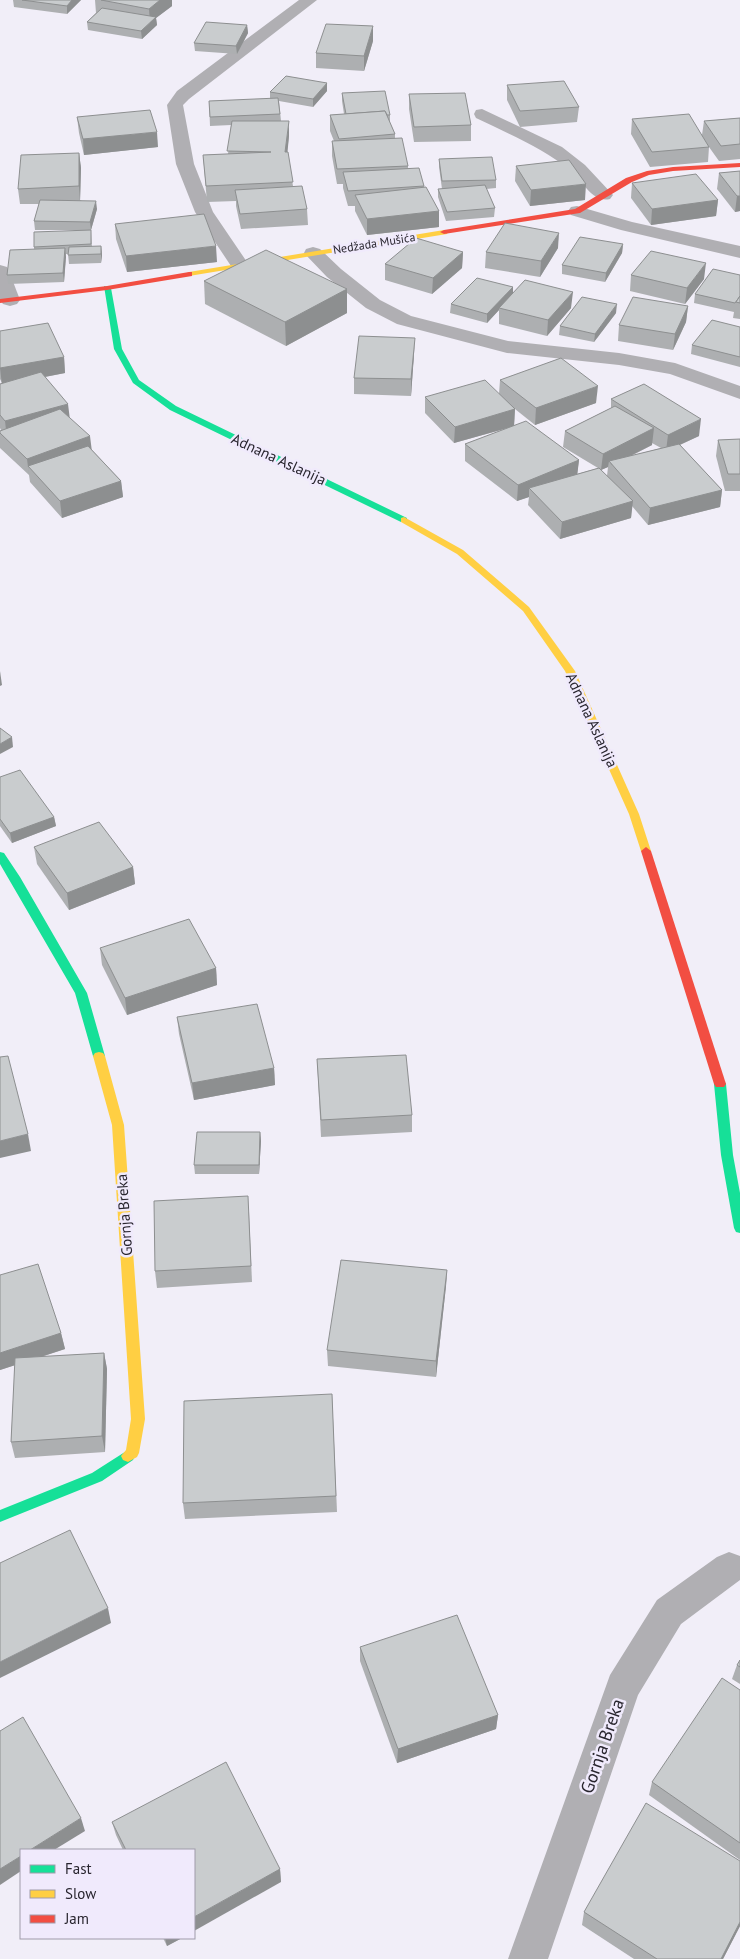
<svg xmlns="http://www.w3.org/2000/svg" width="740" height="1959" font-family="'PT Sans',sans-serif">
  <rect width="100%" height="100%" fill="#f1eef8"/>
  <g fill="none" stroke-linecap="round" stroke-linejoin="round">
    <g fill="#b0afb3" fill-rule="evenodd">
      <path d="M299,0H317L189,99L183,105L194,164L213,212L249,265L247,269L240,271L233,269L195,212L176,164L167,105L177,91Z"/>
      <path d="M482,109L562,147L585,165L613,195L610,199C593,203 583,182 571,171C543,148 509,134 476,118L474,114L476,110Z"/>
      <path d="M577,206L632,222L740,246V258L621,230L571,215L568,211L571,207Z"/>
      <path d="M313,247L320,249L341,269L380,300L411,316L508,341L619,353L675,363L740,386V399L670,374L619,365L507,353L397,324L366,308L327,277L304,253L306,249Z"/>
      <path d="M0,265L7,267L9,271L20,300L17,304L10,306L3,304L0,300Z"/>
      <path d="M729,1552L740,1556V1580L681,1624L638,1695L548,1959H508L610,1675L657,1600L717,1557Z"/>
    </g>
    <g fill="#16e098" fill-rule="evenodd">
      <path d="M104,286L111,288L122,349L139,380L176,406L407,518V522H401L170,410L133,383L114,349Z"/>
      <path d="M0,852L4,853L20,877L87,993L105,1056L103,1059H95L93,1056L75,993L0,864Z"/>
      <path d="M720,1079L724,1081L726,1084L733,1155L740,1193V1233L736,1232L734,1228L721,1155L714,1084L716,1081Z"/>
      <path d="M128,1450L133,1452L135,1456L133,1460L102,1481L0,1522V1510L92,1473Z"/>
    </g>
    <g fill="#ffcf43" fill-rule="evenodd">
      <path d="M444,230L448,232L447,234L189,276L185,274L189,272Z"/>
      <path d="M404,517L463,550L529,607L575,671L639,814L651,851L650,854L646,855L641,851L629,814L565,671L523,611L457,554L401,522V518Z"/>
      <path d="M99,1052L103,1053L105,1056L124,1125L145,1419L139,1453L137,1457L128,1462L123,1460L121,1456L126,1450L131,1419L112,1125L93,1056L95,1053Z"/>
    </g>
    <g fill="#f24e42" fill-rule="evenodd">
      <path d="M740,163V167L673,171L649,175L632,182L580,213L444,234L440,232L444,230L575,209L626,178L647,171L673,167Z"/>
      <path d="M189,272H192V276L107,290L0,303V299L107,286Z"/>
      <path d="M646,847L651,851L726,1084L724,1087H716L714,1084L641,851Z"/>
    </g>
  </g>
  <g fill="#adafb1" fill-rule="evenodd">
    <path d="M13,0H81L67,14L14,7Z"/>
    <path d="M95,0H172V6L156,18L157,25L142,39L88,30L87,22L96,13Z"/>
    <path d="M247,25L248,33L237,54L195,51L194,43Z"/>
    <path d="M373,41L364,71L316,68V53Z"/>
    <path d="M507,85L579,107L577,122L520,127L507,100Z"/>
    <path d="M327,91L313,107L279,101L281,121L289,136L287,152L293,186L307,209L308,225L241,229L236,206V201L207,202L203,155L228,154L231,125L210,126L209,101L270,99V92Z"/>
    <path d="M342,93L390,115V123L395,134V138L408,166V169L424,186L439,211V227L367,235L355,211V206H348L343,188V184H337L332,156V141H334L330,131V115L344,114L342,101Z"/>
    <path d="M409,94L471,125V141L414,142L409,109Z"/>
    <path d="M77,117L158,147L84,155L79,133Z"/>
    <path d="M740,118V159L719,161L709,147L708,162L650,167L631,134L632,119L702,135L704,121Z"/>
    <path d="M79,153L81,168L80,200L97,209L91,230L92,247L101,246L102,255L101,263L69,264L68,254H66L64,282L8,284L7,275L34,249V247L75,230H35L34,221L39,204H20L18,189Z"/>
    <path d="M439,159L496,180V188L486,189L495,208L494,217L446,221L438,197V189H442L439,167Z"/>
    <path d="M516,166L585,200L530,206L515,181Z"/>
    <path d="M740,171V211L735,212L717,189L719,173Z"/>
    <path d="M632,183L718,200L716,216L651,225L631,198Z"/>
    <path d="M115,224L217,262L127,272L116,239Z"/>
    <path d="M623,244L622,253L605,282L562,274V265Z"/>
    <path d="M558,248L540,277L485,268L486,252Z"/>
    <path d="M463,252L462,268L432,294L385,280V264Z"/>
    <path d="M631,275L704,279L685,304L630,291Z"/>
    <path d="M740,275V319L733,318L734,312L694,303L695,294Z"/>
    <path d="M204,281L347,289V313L286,346L205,304Z"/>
    <path d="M513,293L571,308L547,336L499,324V310L487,323L450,313L451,304Z"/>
    <path d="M688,306L686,322L673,350L618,341L619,325Z"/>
    <path d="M616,313L594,342L559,335L560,326Z"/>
    <path d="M740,327V367L691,354L692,345Z"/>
    <path d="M0,331L64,357L65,373L45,377L69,417L92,450L121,481L123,497L62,518L30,482L29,475L0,448V431L1,430L0,428V384L2,383L0,379Z"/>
    <path d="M414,354L411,396L354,394V378Z"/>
    <path d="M500,380L596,403L535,425L515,409L514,425L579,460L577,474L598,468L563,447L565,431L611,408V399L699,436L680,445L722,490L720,507L648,525L632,506L631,518L560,539L528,505L529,497L517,501L465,461V444L508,428L454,443L425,413V397L499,394ZM652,443L661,448L631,456L652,445ZM608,467L607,476L601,470Z"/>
    <path d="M740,439V491H725L716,456L718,440Z"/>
    <path d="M0,777L54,817L56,826L12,843L0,826Z"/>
    <path d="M34,847L133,867L135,884L69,910L37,864Z"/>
    <path d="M100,948L216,968L217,985L127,1015L102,965Z"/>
    <path d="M177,1017L274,1068L275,1085L194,1100L179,1034Z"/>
    <path d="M317,1059L412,1115V1132L321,1137Z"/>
    <path d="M260,1132L261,1141L259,1174H195L194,1165Z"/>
    <path d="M249,1212L252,1282L157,1288L155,1271Z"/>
    <path d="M447,1270L446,1286L436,1377L328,1366L327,1350Z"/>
    <path d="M0,1275L61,1333L65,1349L41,1357L104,1353L107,1369L105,1452L15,1458L11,1442L15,1365L0,1370Z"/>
    <path d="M332,1394L337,1512L185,1519L183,1503Z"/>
    <path d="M360,1647L498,1715L496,1729L397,1763L360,1661Z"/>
    <path d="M740,1660V1684L732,1679L737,1665Z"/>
    <path d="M740,1690V1860L649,1795L652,1782Z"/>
    <path d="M112,1822L280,1869L281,1882L194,1850H123L116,1835Z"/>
    <path d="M740,1861V1926L723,1959H634L582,1925L584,1912Z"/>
    <path d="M163,1938H182L167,1946Z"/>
  </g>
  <g fill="#8d8f90">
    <path d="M72,0H81L67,14V6Z"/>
    <path d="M160,0H172V6L156,18L157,25L142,39L141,31L150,23L149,9Z"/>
    <path d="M247,25L248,33L237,54L236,46Z"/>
    <path d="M373,26V41L364,71V56Z"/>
    <path d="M327,83V91L313,107V99Z"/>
    <path d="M289,121V136L286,167L285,152Z"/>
    <path d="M157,132L158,147L84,155L83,139Z"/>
    <path d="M79,153L81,168L80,202L79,186Z"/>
    <path d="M586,184L585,200L530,206L531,190Z"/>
    <path d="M737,196H740V211L735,212Z"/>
    <path d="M718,200L716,216L651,225L652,209Z"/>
    <path d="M96,201L97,209L91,230L90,222Z"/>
    <path d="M439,211V227L367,235V219Z"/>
    <path d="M559,233L558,248L540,277L541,261Z"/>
    <path d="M623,244L622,253L605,282L606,273Z"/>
    <path d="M101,246L102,255L101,263Z"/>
    <path d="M216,246L217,262L127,272L126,256Z"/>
    <path d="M65,248L66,257L64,282L63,273Z"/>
    <path d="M463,252L462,268L432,294L433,278Z"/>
    <path d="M706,263L704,279L685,304L687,288Z"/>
    <path d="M513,287V296L499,308V310L487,323V314Z"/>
    <path d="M347,289V313L286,346L285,322Z"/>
    <path d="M573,292L571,308L547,336L548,320Z"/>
    <path d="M617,304L616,313L594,342L595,334Z"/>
    <path d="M688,306L686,322L673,350L675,334Z"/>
    <path d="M415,338L414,354L411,396V379Z"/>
    <path d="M64,357L65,373L2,385L0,368Z"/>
    <path d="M598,386L596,403L535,425L536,408Z"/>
    <path d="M68,404L70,420L7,438L5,421Z"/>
    <path d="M515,409L514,426L454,443L455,427Z"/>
    <path d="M701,419L699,436L666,451L668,435Z"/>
    <path d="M654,428L652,445L612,465L609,461L608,467L601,470L603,454Z"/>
    <path d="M90,436L92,452L28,466L29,475L27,459Z"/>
    <path d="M579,460L577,477L529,488V497L517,501L518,485Z"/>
    <path d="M121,481L123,497L62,518L60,501Z"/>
    <path d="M722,490L720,507L648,525L650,508Z"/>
    <path d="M633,501L631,518L560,539L562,522Z"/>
    <path d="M0,671L2,685L0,686Z"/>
    <path d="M12,737L13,747L0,754V744Z"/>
    <path d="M54,817L56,826L12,843L10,833Z"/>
    <path d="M133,867L135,884L69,910L67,893Z"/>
    <path d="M216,968L217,985L127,1015L125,998Z"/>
    <path d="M274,1068L275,1085L194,1100L192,1083Z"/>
    <path d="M260,1132L261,1141L259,1174V1165Z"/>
    <path d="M28,1134L31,1151L0,1158V1141Z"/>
    <path d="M447,1270L446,1286L436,1377V1361Z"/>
    <path d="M61,1333L65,1349L0,1370V1353Z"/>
    <path d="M104,1353L107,1369L105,1452L102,1436Z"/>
    <path d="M108,1608L111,1623L0,1678V1662Z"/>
    <path d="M498,1715L496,1729L397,1763L398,1749Z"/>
    <path d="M81,1818L85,1831L54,1850H30Z"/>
    <path d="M21,1856V1871L0,1885V1869Z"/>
    <path d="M280,1869L281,1882L194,1931V1917Z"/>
    <path d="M740,1922V1926L723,1959H721Z"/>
    <path d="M165,1938H182L167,1946Z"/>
  </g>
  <g fill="#c9ccce" stroke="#8d8f90">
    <path d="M22,0H72L67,6Z"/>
    <path d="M101,0H160L149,9Z"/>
    <path d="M102,8L156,17L141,31L87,22Z"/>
    <path d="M206,22L247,25L236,46L194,43Z"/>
    <path d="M326,24L373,26L364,56L316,53Z"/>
    <path d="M286,76L327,83L313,99L270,92Z"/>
    <path d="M564,81L579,107L520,111L507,85Z"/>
    <path d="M385,91L390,115H387L385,111L346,114L342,93Z"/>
    <path d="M465,93L471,125L414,127L409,94Z"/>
    <path d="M278,98L280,114L210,117L209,101Z"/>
    <path d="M150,110L157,132L83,139L77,117Z"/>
    <path d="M385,111L395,134L339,139L330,115Z"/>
    <path d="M689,114L709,147L652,152L632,119Z"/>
    <path d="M740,118V144L721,146L704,121Z"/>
    <path d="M232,121H289L285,152H288L293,182L206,186L203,155L271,152L227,151Z"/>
    <path d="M402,138L408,166L337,169L332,141Z"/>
    <path d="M79,153V186L18,189L21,155Z"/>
    <path d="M492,157L496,180L442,181L439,159Z"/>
    <path d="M569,160L586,184L531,190L516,166Z"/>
    <path d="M419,168L424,186L348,191L343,172Z"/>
    <path d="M740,171V196H737L719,173Z"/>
    <path d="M696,174L718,200L652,209L632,183Z"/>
    <path d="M485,185L495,208L447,212L438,189Z"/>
    <path d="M302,186L307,209L240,214L235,190Z"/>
    <path d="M426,187L439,211L367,219L355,195Z"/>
    <path d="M40,200L96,201L90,222L34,221Z"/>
    <path d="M204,214L216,246L126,256L115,224Z"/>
    <path d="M505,223L559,233L541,261L486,252Z"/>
    <path d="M91,230V244L34,247V232Z"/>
    <path d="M580,237L623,244L606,273L562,265Z"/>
    <path d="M416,238L463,252L433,278L385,264Z"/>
    <path d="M101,246V254L68,255L69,247Z"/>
    <path d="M65,248L63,273L7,275L10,250Z"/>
    <path d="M266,250L347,289L285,322L204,281Z"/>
    <path d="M651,251L706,263L687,288L631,275Z"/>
    <path d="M713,269L740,275V296L735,303L695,294Z"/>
    <path d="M477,278L513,287L487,314L451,304Z"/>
    <path d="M525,280L573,292L548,320L499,308Z"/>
    <path d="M740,296V303L736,302Z"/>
    <path d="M582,297L617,304L595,334L560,326Z"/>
    <path d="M633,297L688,306L675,334L619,325Z"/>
    <path d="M712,320L740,327V357L692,345Z"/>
    <path d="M48,323L64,357L0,368V331Z"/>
    <path d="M359,336L415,338L411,379L354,378Z"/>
    <path d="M561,358L598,386L536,408L500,380Z"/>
    <path d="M41,372L68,404L5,421L0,415V384Z"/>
    <path d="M485,380L515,409L455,427L425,397Z"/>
    <path d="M644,384L701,419L668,435L611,399Z"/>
    <path d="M615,406L654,428L603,454L565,431Z"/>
    <path d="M60,409L90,436L27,459L0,433V431Z"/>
    <path d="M526,421L579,460L518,485L465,444Z"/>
    <path d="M740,439V474H728L718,440Z"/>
    <path d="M679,444L722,490L650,508L609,461Z"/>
    <path d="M88,446L121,481L60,501L28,466Z"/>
    <path d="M599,468L633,501L562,522L529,488Z"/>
    <path d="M0,728L12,737L0,744Z"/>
    <path d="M20,770L54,817L10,833L0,819V777Z"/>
    <path d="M99,822L133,867L67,893L34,847Z"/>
    <path d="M189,919L216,968L125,998L100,948Z"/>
    <path d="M257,1004L274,1068L192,1083L177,1017Z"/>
    <path d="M406,1055L412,1115L321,1120L317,1059Z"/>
    <path d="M8,1056L28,1134L0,1141V1057Z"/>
    <path d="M197,1132H260L259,1165H194Z"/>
    <path d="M248,1196L251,1266L155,1271L154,1201Z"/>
    <path d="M341,1260L447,1270L436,1361L327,1350Z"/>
    <path d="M38,1264L61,1333L0,1353V1275Z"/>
    <path d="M104,1353L102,1436L11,1442L15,1358Z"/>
    <path d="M332,1394L336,1496L183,1503L184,1401Z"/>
    <path d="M70,1530L108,1608L0,1662V1563Z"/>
    <path d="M457,1615L498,1715L398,1749L360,1647Z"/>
    <path d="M740,1660V1667L737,1665Z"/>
    <path d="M722,1678L740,1690V1843L652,1782Z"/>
    <path d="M23,1717L81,1818L30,1850H21V1856L0,1869V1731Z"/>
    <path d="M226,1762L280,1869L194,1917V1850H126L112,1822Z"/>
    <path d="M646,1803L740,1861V1922L721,1959H657L584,1912Z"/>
  </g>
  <g text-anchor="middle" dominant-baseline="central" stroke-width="5" stroke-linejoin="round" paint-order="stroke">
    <g font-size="12" fill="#28252e" stroke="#f0eafc">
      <text transform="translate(374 243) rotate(-9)">Nedžada Mušića</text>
    </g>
    <g font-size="15" fill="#28252e" stroke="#f0eafc">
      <text transform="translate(279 459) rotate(25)">Adnana Aslanija</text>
      <text transform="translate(592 720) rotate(65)">Adnana Aslanija</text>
      <text transform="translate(124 1215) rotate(-94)">Gornja Breka</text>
    </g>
    <g font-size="18" fill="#28252e" stroke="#f0eafc">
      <text transform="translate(602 1746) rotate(-71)">Gornja Breka</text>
    </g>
  </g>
  <rect x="20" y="1849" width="175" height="90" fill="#f0eafc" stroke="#a09baa"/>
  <rect x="30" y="1865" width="25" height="8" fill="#16e098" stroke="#a09baa"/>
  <text x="65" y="1874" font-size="15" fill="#28252e">Fast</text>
  <rect x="30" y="1890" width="25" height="8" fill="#ffcf43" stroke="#a09baa"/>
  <text x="65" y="1899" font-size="15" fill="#28252e">Slow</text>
  <rect x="30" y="1915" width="25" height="8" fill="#f24e42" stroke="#a09baa"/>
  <text x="65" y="1924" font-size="15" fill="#28252e">Jam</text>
</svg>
